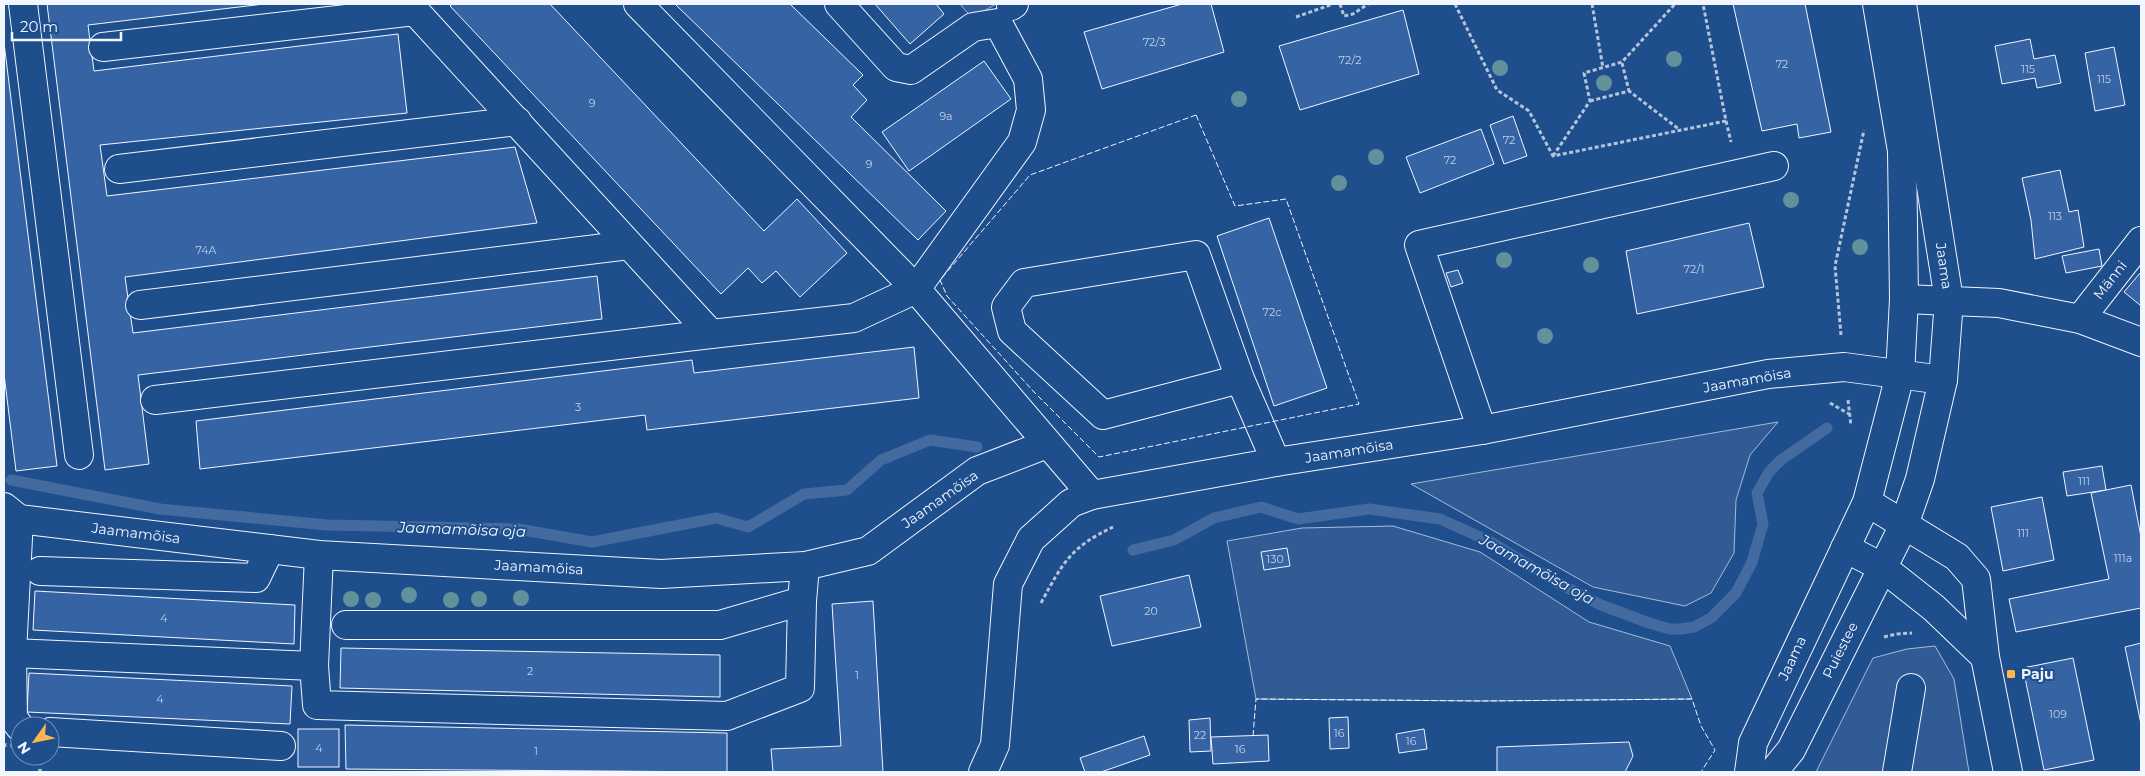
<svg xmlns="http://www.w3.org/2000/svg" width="2145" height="776" font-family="Montserrat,sans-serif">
  <rect width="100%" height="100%" fill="#1f4e8c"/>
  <g fill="#305b95" stroke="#a8bbd7">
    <path d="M960,4H996L972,18Z"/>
    <path d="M1778,422L1750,455L1736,500L1734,553L1711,593L1685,606L1593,587L1411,484Z"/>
    <path d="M1393,526L1480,552L1589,622L1670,646L1692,699L1483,701L1256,699L1227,541L1302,528Z"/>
    <path d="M1935,646L1954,679L1969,772H1816L1873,658L1907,649Z"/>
  </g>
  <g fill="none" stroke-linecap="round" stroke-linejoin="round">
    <g stroke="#446ba0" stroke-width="11">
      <path d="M11,480L160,509L328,525L518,529L592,542L716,518L748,527L804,494L847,490L881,460L930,440L977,447"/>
      <path d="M1133,550L1174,540L1214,518L1261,507L1298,519L1369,509L1440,519L1489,541L1558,583L1601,605L1649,623L1670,629H1681L1694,627L1711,618L1736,593L1752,562L1763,524L1757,493L1769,472L1781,460L1827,428"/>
    </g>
  </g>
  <g fill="#3563a3" stroke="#f2f6ff">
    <path d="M47,4H264L88,25L94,71L398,34L407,113L100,145L107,196L515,147L537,223L125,277L133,333L597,276L602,319L138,375L149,464L105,470Z"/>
    <path d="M453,4H550L764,231L797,199L847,253L800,297L776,271L762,283L748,268L721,294L450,6Z"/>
    <path d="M675,4H790L863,75L853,85L867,100L851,117L946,211L918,240Z"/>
    <path d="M875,4H936L944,14L910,44Z"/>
    <path d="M1182,4H1211L1224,52L1102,89L1084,32Z"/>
    <path d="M1733,4H1805L1831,132L1799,138L1797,124L1762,131Z"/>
    <path d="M1403,10L1419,74L1300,110L1279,46Z"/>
    <path d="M2030,39L2034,59L2055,55L2061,83L2037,88L2035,78L2002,84L1995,46Z"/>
    <path d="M4,43L57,466L16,471L4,374Z"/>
    <path d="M2114,47L2125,105L2095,111L2085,53Z"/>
    <path d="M984,61L1011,99L909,171L882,132Z"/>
    <path d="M1513,116L1527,156L1504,164L1490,125Z"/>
    <path d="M1481,129L1494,164L1420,193L1406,157Z"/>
    <path d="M2060,170L2069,212L2078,210L2084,247L2035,259L2031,220L2022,178Z"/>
    <path d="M1269,218L1327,388L1274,406L1217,236Z"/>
    <path d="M1749,223L1764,287L1637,314L1626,251Z"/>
    <path d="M2099,249L2102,266L2066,273L2062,256Z"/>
    <path d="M1458,270L1463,283L1451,287L1446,273Z"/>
    <path d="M2141,272V304L2140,305L2124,292Z"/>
    <path d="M914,347L919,398L647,430L645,415L200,469L196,421L692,360L694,373Z"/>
    <path d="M2102,466L2106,490L2067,496L2063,472Z"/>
    <path d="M2131,485L2141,537V608L2016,632L2009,599L2109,579L2091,493Z"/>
    <path d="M2042,497L2054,560L2003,571L1991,507Z"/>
    <path d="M1287,548L1290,566L1264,570L1261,552Z"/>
    <path d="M1189,575L1201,627L1112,646L1100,596Z"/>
    <path d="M35,591L295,605L294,644L33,630Z"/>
    <path d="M873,601L883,772H773L771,749L841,746L832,604Z"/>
    <path d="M2141,643V724L2125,647Z"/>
    <path d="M341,648L720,655V697L340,688Z"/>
    <path d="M2073,658L2094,760L2044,770L2023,668Z"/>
    <path d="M29,673L292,686L290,724L27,712Z"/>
    <path d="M1348,717L1349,748L1330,749L1329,718Z"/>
    <path d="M1210,718L1211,751L1190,752L1189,720Z"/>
    <path d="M345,725L727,733V772L346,769Z"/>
    <rect x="298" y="729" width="41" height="38"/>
    <path d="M1424,729L1427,749L1399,753L1396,734Z"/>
    <path d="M1268,735L1269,761L1213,764L1211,737Z"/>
    <path d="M1144,736L1150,755L1101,772H1085L1080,758Z"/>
    <path d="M1629,742L1633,756L1625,772H1497V747Z"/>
  </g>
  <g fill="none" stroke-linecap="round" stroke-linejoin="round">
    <g stroke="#f2f6ff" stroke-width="30">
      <g id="minor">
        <path d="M23,4L79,455"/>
        <path d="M638,4L916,289L1092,495L1276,462L1482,430L1768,374L1844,367L1943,380"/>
        <path d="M1011,6L1014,4"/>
        <path d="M103,47L415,11L711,334L854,318L916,289L1022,142L1031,110L1028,79L998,23L973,27L911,70L896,67L839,4"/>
        <path d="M119,169L517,121"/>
        <path d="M1904,299L1999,303L2080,319L2141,342"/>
        <path d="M140,305L629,245"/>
        <path d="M2080,319L2141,241"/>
        <path d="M1240,379L1103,415L1012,331L1006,307L1024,283L1196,255L1240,379L1276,462"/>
        <path d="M155,400L711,334"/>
        <path d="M1482,430L1419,245L1774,166"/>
        <path d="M1867,502L1957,557L1976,579L1985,657L2008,772"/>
        <path d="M4,507L19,519L319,555L661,574L805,566L868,551L977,471L1047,444"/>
        <path d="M19,519L12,653L314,666L319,555"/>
        <path d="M1845,548L1882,567L1934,608L1985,657"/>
        <path d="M40,571L256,578L270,549"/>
        <path d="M346,625H720L802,601"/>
        <path d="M12,653L13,718L20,727"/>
        <path d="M314,666L317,705L727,716L800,688L802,601L805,566"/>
        <path d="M50,732L281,746"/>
        <path d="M983,772L995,745L1008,584L1031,539L1071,503L1092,495"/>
        <path d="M1897,772L1911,688"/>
      </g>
    </g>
    <g stroke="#f2f6ff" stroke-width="30">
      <g id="major">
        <path d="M1749,772L1753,743L1867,502L1900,375L1904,299L1902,151L1877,4"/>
        <path d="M1773,772L1791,750L1904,525L1920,479L1943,380L1949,300L1902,4"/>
      </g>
    </g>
    <g stroke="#b3c4dc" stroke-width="3" stroke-dasharray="4 2.5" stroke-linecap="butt">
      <path d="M1340,4L1344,16L1353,14L1368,4"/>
      <path d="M1455,4L1497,90L1529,111L1553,156L1726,121L1703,4"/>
      <path d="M1592,4L1603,68"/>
      <path d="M1296,17L1333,4"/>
      <path d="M1622,63L1629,91"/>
      <path d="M1590,101L1629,91L1680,130"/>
      <path d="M1726,121L1731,142"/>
      <path d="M1553,156L1590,101L1584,73L1622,62L1675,4"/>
      <path d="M1841,335L1835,266L1864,130"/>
      <path d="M1848,400L1851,426"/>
      <path d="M1830,403L1849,414"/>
      <path d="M1041,603C1063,562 1071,547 1113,527"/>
      <path d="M1884,637L1896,634L1912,633"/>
    </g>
    <use href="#minor" stroke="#1f4e8c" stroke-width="28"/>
    <use href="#major" stroke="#1f4e8c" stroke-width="28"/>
    <g stroke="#97c8a6" stroke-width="4" stroke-dasharray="2.5 4" stroke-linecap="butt">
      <path d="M4,745L20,746"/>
      <path d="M40,756V772"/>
    </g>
    <g stroke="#f2f6ff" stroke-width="1" stroke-dasharray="6 2.5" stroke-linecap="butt">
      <path d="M1196,115L1235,206L1286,199L1359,404L1099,457L1034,392L947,296L940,280L1030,175Z"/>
      <path d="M1253,736L1256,699L1483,701L1692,699L1701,726L1715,750L1701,772"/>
    </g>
  </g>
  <g fill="#61919a">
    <circle cx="1674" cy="59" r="8"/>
    <circle cx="1500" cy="68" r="8"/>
    <circle cx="1604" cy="83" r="8"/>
    <circle cx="1239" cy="99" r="8"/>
    <circle cx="1376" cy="157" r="8"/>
    <circle cx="1339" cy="183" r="8"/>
    <circle cx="1791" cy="200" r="8"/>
    <circle cx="1860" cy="247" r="8"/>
    <circle cx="1504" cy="260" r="8"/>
    <circle cx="1591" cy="265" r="8"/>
    <circle cx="1545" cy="336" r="8"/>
    <circle cx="409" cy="595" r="8"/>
    <circle cx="521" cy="598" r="8"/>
    <circle cx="351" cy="599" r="8"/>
    <circle cx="479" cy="599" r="8"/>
    <circle cx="373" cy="600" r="8"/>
    <circle cx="451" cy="600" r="8"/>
  </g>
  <rect fill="#ffb74d" stroke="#1f4e8c" stroke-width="2" x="2006" y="669" width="10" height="10" rx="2.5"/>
  <g text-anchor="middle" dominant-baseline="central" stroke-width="4" stroke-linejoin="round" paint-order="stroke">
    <g font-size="11" fill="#c3d1e8">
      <text x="1154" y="42">72/3</text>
      <text x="1350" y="60">72/2</text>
      <text x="1782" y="64">72</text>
      <text x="2028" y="69">115</text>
      <text x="2104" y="79">115</text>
      <text x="592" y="103">9</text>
      <text x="946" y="116">9a</text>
      <text x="1509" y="140">72</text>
      <text x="1450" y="160">72</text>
      <text x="869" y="164">9</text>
      <text x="2055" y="216">113</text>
      <text x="206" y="250">74A</text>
      <text x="1694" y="269">72/1</text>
      <text x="1272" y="312">72c</text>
      <text x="578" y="407">3</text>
      <text x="2084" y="481">111</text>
      <text x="2023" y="533">111</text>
      <text x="2123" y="558">111a</text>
      <text x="1275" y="559">130</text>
      <text x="1151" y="611">20</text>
      <text x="164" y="618">4</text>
      <text x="530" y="671">2</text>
      <text x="857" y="675">1</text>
      <text x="160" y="699">4</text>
      <text x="2058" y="714">109</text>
      <text x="1339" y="733">16</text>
      <text x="1200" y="735">22</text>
      <text x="1411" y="741">16</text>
      <text x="319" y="748">4</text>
      <text x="1240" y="749">16</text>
      <text x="536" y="751">1</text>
    </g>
    <g font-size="14" fill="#f2f6ff" stroke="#1f4e8c">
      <text transform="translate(1944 266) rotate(82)">Jaama</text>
      <text transform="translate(2110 280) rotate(-52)">Männi</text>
      <text transform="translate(1747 380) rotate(-10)">Jaamamõisa</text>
      <text transform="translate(1349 451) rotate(-9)">Jaamamõisa</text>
      <text transform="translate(940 499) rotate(-35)">Jaamamõisa</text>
      <text transform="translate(136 533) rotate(7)">Jaamamõisa</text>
      <text transform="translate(539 567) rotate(3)">Jaamamõisa</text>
      <text transform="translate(1840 650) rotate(-63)">Puiestee</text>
      <text transform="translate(1792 658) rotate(-65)">Jaama</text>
    </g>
    <g font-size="14" font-weight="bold" fill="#f2f6ff" stroke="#1f4e8c" text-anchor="start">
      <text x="2021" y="674">Paju</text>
    </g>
    <g font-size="15" font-style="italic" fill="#f2f6ff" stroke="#1f4e8c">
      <text transform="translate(462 529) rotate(2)">Jaamamõisa oja</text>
      <text transform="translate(1537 569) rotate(29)">Jaamamõisa oja</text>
    </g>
  </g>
  <rect width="2145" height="776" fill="none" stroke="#f2f6ff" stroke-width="10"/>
  <g transform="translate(35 741) rotate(237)"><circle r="24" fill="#1f4e8c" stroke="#7391ba"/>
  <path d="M0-4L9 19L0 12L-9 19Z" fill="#ffb74d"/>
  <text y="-8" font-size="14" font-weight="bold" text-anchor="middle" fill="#f2f6ff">N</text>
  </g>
  <path d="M12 32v8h109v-8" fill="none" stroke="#f2f6ff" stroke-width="2.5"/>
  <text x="20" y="32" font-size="15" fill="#f2f6ff" stroke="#1f4e8c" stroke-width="4" paint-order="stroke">20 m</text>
</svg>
